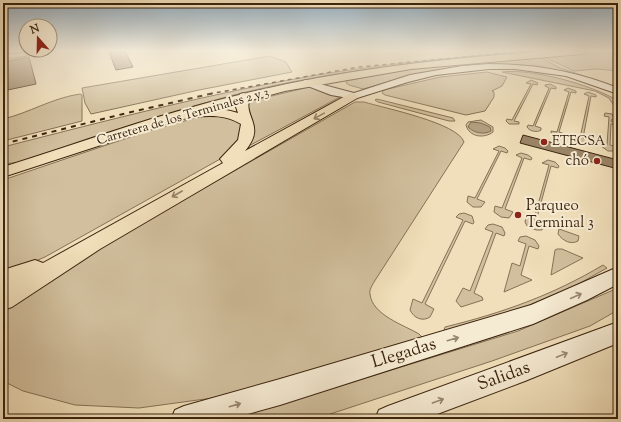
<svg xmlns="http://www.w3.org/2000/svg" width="621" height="422" font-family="'Sorts Mill Goudy',serif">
  <rect width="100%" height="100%" fill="#f0dfba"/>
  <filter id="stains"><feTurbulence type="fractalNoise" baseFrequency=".005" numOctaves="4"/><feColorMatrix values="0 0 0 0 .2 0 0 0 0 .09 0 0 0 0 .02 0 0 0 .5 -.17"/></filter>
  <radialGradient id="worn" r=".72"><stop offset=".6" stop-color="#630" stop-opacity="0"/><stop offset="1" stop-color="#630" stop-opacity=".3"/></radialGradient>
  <g fill="#d1bf9d" stroke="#867256">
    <path d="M536,51H559C448,59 337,68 230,96C160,115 91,140 22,162L3,164V147C109,120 215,92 323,74C394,63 465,56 536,51Z"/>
    <path d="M606,52L618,56V71L597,69L574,71L544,57Z"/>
    <path d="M270,56L286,62L292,72L199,90L91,114L85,103L82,88Z"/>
    <path d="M540,57L560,68L599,81L537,66L496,64L426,72L363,89L349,85L346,83L348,79C412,67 476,62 540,57Z"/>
    <path d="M487,72L507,77L502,86L492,91L494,92V97L485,111L466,115L385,95L382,93L384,90L440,77Z"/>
    <path d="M502,72C531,68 593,85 618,101V112L609,98L595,91Z"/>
    <path d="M531,80L538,83L537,85L533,84L514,121L519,122V124H509L506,121L507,119L512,120L531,84L526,83Z"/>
    <path d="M550,84L556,87V89L551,88L535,126L541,128V130C537,133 529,131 527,127L528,125L533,126L549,88L545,86V85Z"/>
    <path d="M309,87L336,94L340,97L247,147L253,124L247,102Z"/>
    <path d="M568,88L576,91V93L571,92L559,132L565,134L564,137C560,138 552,137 551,132V131L557,132L569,92L564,90Z"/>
    <path d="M588,92L596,95V97L591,96L583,138L589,140V143C584,145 576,144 574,139V137L580,138L589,96L584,94Z"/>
    <path d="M80,94L82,95V121L3,141V119C29,113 52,98 80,94Z"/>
    <path d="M377,99L453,118L455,121H449L378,102L375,100Z"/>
    <path d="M355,102H364C384,108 458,123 464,142L374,282C372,286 369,290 370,294C372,315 404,325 419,334L422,337L420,339L220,397L139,408L75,405L23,391L3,381V303Z"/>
    <path d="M605,113L612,114L614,119H612L611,121L616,122L617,125L611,124L610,145L617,147L615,151H608L601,146V143L607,145L609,117L604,116Z"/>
    <path d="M210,114L241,121V140L222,158L45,257L17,269L3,272V180L151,130Z"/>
    <path d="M481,120L493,127V132C484,139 469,137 466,125L468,122Z"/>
    <path d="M499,146L505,148L508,151L507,153L501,151L477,199L485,202L481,207H473L467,202L468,196L475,198L499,151L493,149Z"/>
    <path d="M521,153L528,155L532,158L531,160L524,158L505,209L513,212L509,218L501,217L494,212L495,206L502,208L522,158L516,155Z"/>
    <path d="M548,160L555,162L559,166L558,168L551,166L536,221L545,224L542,230H536L527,226L525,222L526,217L534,219L549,165L542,163Z"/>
    <path d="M464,213L472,216L474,222L473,224L465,221L425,304L434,309L430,317C422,322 414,318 410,310L413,299L422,303L463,220L456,217L459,214Z"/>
    <path d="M493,224L502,227L505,233L504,236L496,233L474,293L482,297L483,300L461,307L456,301L463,288L470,291L493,232L485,229L488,225Z"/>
    <path d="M559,229L579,236L578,241C571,245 563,241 558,234Z"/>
    <path d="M526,236L535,240L539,246L538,249L529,246L521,275L532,280L504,292L512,263L520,266L526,244L518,241L520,237Z"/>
    <path d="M557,249H562L583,258L551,275L555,250Z"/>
    <path d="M603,265L607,268L573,287L527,306L447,331L444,330L445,327C502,313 553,295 603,265Z"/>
    <path d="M618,288V310L590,326L492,361L315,419H232L518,331Z"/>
  </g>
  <path fill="#b39f80" stroke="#836e52" d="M471,122L481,123L490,127L491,131C484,135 474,133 468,127Z"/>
  <g fill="#9a8567" stroke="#3c240e">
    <path d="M125,51L133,67L116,70L109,52Z"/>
    <path d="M29,57L36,84L3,91V62Z"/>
    <path d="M523,135L618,160V169L520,143Z"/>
  </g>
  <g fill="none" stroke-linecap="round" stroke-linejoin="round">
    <g stroke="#695339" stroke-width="2">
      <path id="minor" d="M45,51H59L3,59V55Z"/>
    </g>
    <g stroke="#3c240e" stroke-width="2">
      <g id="secondary">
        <path d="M489,64C534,64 576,71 618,88V94L566,76L515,69H489L436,75L408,82L354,99L331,95L300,83L305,80L354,93L410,75L462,66Z"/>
        <path d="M618,267V284L587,300L533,324L280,405L230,419H171L175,410L184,406L280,379L531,305Z"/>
        <path d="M618,322V343L525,381L424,419H375L379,410L388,406Z"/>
      </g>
    </g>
    <g stroke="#3c240e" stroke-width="2">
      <path id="primary" d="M550,51H586L582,54L411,69L285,91L187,117L3,177V167C83,142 161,113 243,94C344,69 447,58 550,51Z"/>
    </g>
    <g stroke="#3c240e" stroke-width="2">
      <path id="trunk" d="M244,93L250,97C242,117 267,125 245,151L349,94L353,93L359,97L100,249L12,307L3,310V270L35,260L43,263L223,163L220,159L238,140L241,124C226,115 211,115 194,117C188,118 182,120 175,119L173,116L175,113C196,108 217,106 238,113L235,104L240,94Z"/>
    </g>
    <use href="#minor" fill="#f5ead2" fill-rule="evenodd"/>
    <use href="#secondary" fill="#f5ead2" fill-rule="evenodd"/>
    <use href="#primary" fill="#f0dfba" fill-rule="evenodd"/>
    <use href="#trunk" fill="#f0dfba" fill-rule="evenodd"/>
    <path stroke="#3c240e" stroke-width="1.5" stroke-dasharray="4 4" stroke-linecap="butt" d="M209,94L359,67L527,51"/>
    <path stroke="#3c240e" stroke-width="2" stroke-dasharray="5 5" stroke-linecap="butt" d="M3,144L127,113L214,93"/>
  </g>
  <defs><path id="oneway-shaft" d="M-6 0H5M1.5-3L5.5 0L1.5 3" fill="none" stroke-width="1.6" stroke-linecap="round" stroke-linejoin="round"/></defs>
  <g stroke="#968264">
    <use href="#oneway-shaft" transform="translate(319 116) rotate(151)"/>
    <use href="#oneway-shaft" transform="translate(177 194) rotate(150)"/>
  </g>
  <g stroke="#988770">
    <use href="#oneway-shaft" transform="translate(576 296) rotate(-24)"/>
    <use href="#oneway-shaft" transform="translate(453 339) rotate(-16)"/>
    <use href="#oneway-shaft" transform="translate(562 355) rotate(-22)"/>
    <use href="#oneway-shaft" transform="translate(438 401) rotate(-20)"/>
    <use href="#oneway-shaft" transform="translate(235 405) rotate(-16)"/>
  </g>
  <linearGradient id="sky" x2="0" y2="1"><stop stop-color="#93acbe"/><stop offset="0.46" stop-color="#f8f1e0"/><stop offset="1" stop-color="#f8f1e0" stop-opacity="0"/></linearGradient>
  <rect width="621" height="110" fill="url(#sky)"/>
  <g fill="#8f2418" stroke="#f5ead2" stroke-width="1.5">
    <circle cx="544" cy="142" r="4"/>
    <circle cx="597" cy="161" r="4"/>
    <circle cx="518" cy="215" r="4"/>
  </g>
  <g text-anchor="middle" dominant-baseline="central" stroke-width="4" stroke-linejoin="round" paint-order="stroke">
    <g font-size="13" fill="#3c240e" stroke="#f5ead2">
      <text transform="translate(183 117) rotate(-16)">Carretera de los Terminales 2 y 3</text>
    </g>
    <g font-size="13" fill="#3c240e" stroke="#f5ead2" text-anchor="start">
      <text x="552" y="142">ETECSA</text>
    </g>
    <g font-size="15" fill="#3c240e" stroke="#f5ead2" text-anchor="end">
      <text x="589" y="161">chó</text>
      <text x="526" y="206" text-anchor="start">Parqueo<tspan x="526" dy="17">Terminal 3</tspan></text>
    </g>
    <g font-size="18" fill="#3c240e" stroke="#f5ead2">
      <text transform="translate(404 354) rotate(-17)">Llegadas</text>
      <text transform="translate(504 377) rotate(-20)">Salidas</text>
    </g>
  </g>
  <rect width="621" height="422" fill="none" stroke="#f0dfba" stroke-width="16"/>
  <rect x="4" y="4" width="613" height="414" fill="none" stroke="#3c240e" stroke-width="2"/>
  <rect x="8" y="8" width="605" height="406" fill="none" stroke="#3c240e"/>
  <g transform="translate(38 38) rotate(340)"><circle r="19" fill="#f5ead2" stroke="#ab9b84"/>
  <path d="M0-3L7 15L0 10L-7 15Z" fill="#8f2418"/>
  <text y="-6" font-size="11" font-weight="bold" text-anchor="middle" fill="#3c240e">N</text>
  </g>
  <rect width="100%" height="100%" filter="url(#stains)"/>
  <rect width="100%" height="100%" fill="url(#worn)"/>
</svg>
